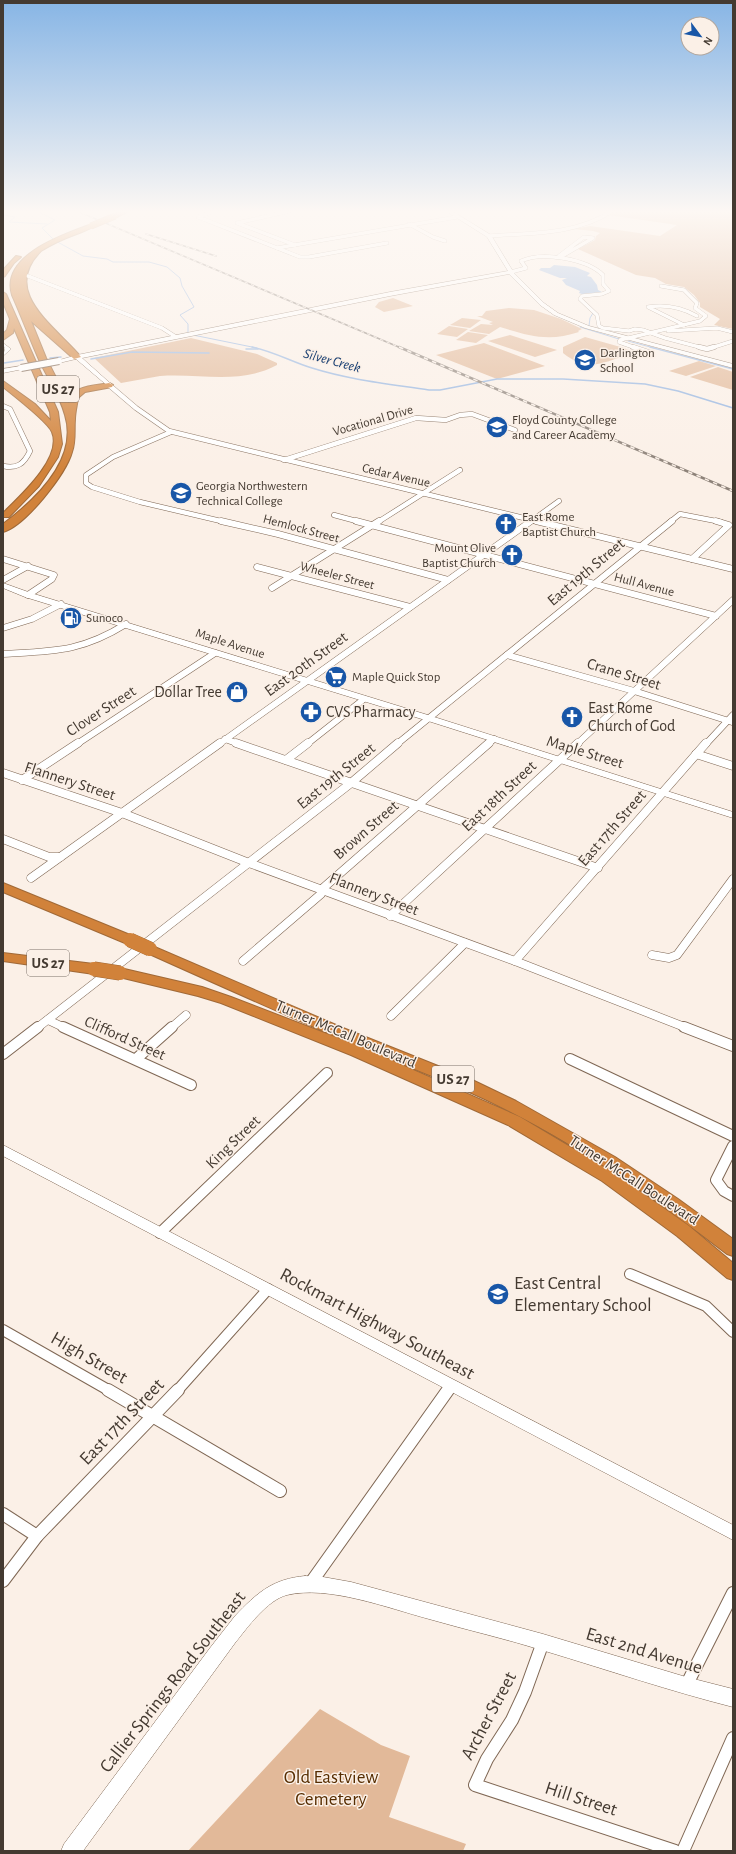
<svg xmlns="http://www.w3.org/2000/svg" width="736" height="1854" font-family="'Alegreya Sans',sans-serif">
  <rect width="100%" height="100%" fill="#fbf0e7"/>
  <g fill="#e2b999">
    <path d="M393,298L413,306L384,312L375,307L379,302Z"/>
    <path d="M509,308L534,310L561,319L582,329L578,331L579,332C549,342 529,336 500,327L489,334L469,331L481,324L493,325L489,323L493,322L477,316H482L486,311Z"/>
    <path d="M462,318L481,320L470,328L450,325Z"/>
    <path d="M449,326L468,329L457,337L437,334Z"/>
    <path d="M468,332L488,335L476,343L456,340Z"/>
    <path d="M510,335L557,350L535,357L488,341Z"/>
    <path d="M585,337L624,348L632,352C627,356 621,357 615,359C593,367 582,368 563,353V347Z"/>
    <path d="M191,338L257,354L277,363V365C240,385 200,373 160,376C147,378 134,381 121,383L94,358Z"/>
    <path d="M484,343L545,366L497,379L436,355Z"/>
    <path d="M699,361L716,366L686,376L669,371Z"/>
    <path d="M718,367L733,372V390L690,377Z"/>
    <path d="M320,1709L381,1745L410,1756L389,1817L466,1844L463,1851H188Z"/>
  </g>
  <path fill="#dcaf8c" d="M611,211H733V329L714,325L720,319L700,307V303L694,295L684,287L666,284L655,278L636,275L578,249L595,240L596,236L600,233L593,231L574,229L590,226L660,236L677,225L608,215Z"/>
  <path fill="#97b6e1" d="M554,265L575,267L590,273L587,276L591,277L597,285L598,290L602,292L582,294L579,293L580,291L566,285L562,280L567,278H560L539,270L541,268H550Z"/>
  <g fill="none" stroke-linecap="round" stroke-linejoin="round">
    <g stroke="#97b6e1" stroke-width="1">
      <path d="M37,211L55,220L42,228L54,240L83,256L107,259L113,262H149L167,267L180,278L182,286L194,307L180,315L188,324V334L257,348"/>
      <path d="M3,215L15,217L9,222L47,224"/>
      <path d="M589,326L590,318L593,313L592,310"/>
      <path d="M580,327L619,339"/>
      <path d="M628,341L654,348"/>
    </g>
    <g stroke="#97b6e1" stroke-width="1.5">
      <path d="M252,347C273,351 292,362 312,368C350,380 390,384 429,390H440L497,379H563L645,384L678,391L733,408"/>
      <path d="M650,347L733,369"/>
      <path d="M246,349H258"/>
      <path d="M50,358L61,357"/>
      <path d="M91,359L132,352L209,353"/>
      <path d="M4,363L23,360"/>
    </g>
    <g stroke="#7f6754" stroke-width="4">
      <g id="street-far5">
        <path d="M214,211L198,217L300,257H309L387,243"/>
        <path d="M290,211L237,223L295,245"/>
        <path d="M409,224L433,237L445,241"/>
        <path d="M489,236C530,233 576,235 612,211"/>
        <path d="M584,237L593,238L564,255L559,256Z"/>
        <path d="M277,248L457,217"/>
        <path d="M511,272L526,268L521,261C542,251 587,259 603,275V284L609,291L602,294L582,296L580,299L597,315L599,326L603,328L629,331L635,329L643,330L665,338L703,348"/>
        <path d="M28,276L162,328L176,337"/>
        <path d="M684,325L648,307C666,304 681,307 697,316"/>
        <path d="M668,331L717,328L733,332"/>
        <path d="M636,348L619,342L620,340L700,321L706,316L695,308L697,303L684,290L661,286"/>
        <path d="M711,348L733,341"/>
      </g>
    </g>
    <g stroke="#7f6754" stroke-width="5.5">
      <g id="street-far4">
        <path d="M633,347L651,353"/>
        <path d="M699,347L707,349L714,347"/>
        <path d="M109,385L136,408L169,431L540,522"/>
        <path d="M3,406L10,409L30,451C24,464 17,469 3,466"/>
        <path d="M171,432L113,457L86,475V483L92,487L140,502L225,522"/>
        <path d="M284,460L416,418L446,420L460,415L472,414L515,430"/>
        <path d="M334,515L360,522"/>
        <path d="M378,522L460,470"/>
        <path d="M530,522L559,501"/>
        <path d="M670,522L680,514L721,522"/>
      </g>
    </g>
    <g stroke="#7f6754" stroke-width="7">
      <g id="street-far3">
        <path d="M221,521L278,534L448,580"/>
        <path d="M356,521L716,616"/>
        <path d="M536,521L733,569"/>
        <path d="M3,559L54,575L52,579L28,595"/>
        <path d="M692,559L729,525L716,521"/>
        <path d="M257,567L410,607"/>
        <path d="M3,580L28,566"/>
        <path d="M272,588L379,521"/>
        <path d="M3,628L32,619L61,604"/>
        <path d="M3,654C54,651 81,652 126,624"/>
        <path d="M507,655L634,691L732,722"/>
        <path d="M225,739L239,744"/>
        <path d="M77,744L215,653"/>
        <path d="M219,744L531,521"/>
        <path d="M307,744L364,699"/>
        <path d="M397,744L672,521"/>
        <path d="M488,744L494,739"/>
        <path d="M577,744L733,600"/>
        <path d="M706,744L733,715"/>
      </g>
    </g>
    <g stroke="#7f6754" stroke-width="9">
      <g id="street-far2">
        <path d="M236,743L598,868"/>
        <path d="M696,754L733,766"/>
        <path d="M286,760L308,743"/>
        <path d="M3,773L122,813L249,863L515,961L687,1028"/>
        <path d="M22,780L78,743"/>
        <path d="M3,839L49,857H60"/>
        <path d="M31,878L220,743"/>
        <path d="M390,916L578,743"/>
        <path d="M652,955L669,958L677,955L733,879"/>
        <path d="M243,961L321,894L322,889L489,743"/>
        <path d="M515,961L706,743"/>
        <path d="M391,1016L465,943"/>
        <path d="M48,1020L65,1028"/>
        <path d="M37,1028L351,783L398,743"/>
        <path d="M171,1028L186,1015"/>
      </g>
    </g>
    <g stroke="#7f6754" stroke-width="12">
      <g id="street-far1">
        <path d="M63,1027L191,1085"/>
        <path d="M684,1027L733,1046"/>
        <path d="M3,1054L38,1027"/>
        <path d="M136,1059L172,1027"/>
        <path d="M570,1059L733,1136"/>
        <path d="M733,1146L716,1180L724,1191L733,1196"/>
        <path d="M160,1233L327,1073"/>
        <path d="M630,1274L706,1306L733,1332"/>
        <path d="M3,1330L110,1391"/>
        <path d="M177,1391L268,1289"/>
        <path d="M447,1391L451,1385"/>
      </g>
    </g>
    <g stroke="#7f6754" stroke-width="14">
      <g id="street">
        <path d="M108,1390L280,1491"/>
        <path d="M3,1514L37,1536"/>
        <path d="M3,1581L37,1536L178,1390"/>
        <path d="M310,1584L448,1390"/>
        <path d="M543,1642L525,1692L512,1720L487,1759L475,1785L675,1851"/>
        <path d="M686,1686L733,1593"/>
        <path d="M683,1851L733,1738"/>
      </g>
    </g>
    <g stroke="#7f6754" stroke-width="1">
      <g id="secondary">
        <path d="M446,211H452L491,235L514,273L544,303L558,313L589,326L733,364V368L585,328L554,315L540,305L509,274L390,296L82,358L111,384L112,385L109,387L76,359L59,363L56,361L77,355L390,292L508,271L487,237Z"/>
        <path d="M3,343L11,349L3,356L5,349Z"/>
        <path d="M21,366L24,368L23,369L3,373V369Z"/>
        <path d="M3,583L31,593L431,716L733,812V818L425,720L25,597L3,588Z"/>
        <path d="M3,1145L733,1525V1540L3,1156Z"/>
        <path d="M305,1576L323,1577L351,1582L543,1634L686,1677L733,1689V1707C670,1691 608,1670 545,1651C507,1639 467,1630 429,1619C388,1608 328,1585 287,1595C267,1600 247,1628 235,1643L83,1851H61L64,1844L210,1648L235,1616C257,1593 272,1579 305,1576Z"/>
      </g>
    </g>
    <g stroke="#a06937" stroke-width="2">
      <g id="highway">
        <path d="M120,211H128L117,217H113V215Z"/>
        <path d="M89,225L94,226C89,230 81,232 74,235C63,239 52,244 41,251C0,292 55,326 81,357L74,359L31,321L46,358L69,403C72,385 94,386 109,383L113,385L112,387L85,392L78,398C77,405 75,413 75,419C74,431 76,441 72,452C66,474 25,526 3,532V524C35,500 79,460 65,415C60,396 49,380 40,362C30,340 22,317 12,295C0,256 62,235 89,225Z"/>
        <path d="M16,256L21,257L14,263L5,276L3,277V270Z"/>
        <path d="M3,292L6,294L58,412L62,444L58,457L39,486L9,517H3V513C19,497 63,458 52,432C48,422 13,395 3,387V381L35,404L51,421L50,412L14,328L13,333L3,340V334L7,330L10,319L3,302Z"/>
        <path d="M3,883L135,937L137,940L135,943H125L3,892Z"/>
        <path d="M150,945L343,1028L468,1078L516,1101L615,1157L678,1199L733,1239V1256L727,1254C656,1199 583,1148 503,1108C456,1084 408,1067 360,1047C288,1016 216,984 145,952L143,949L145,946Z"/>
        <path d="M3,953L94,964L99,966L101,969L99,972L94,974L3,961Z"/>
        <path d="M120,968L202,987L231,997L361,1047L520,1117L614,1173L689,1226L733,1263V1280L727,1278L677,1236L602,1181L508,1125L351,1055L221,1003L198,996L115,976L113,973L115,970Z"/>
      </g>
    </g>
    <use href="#street-far5" stroke="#fff" stroke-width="3.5"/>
    <use href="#street-far4" stroke="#fff" stroke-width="4.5"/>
    <use href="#street-far3" stroke="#fff" stroke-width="6"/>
    <use href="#street-far2" stroke="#fff" stroke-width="8"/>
    <use href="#street-far1" stroke="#fff" stroke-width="10"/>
    <use href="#street" stroke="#fff" stroke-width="12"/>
    <use href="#secondary" fill="#fff" fill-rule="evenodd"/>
    <use href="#highway" fill="#d1823a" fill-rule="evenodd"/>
    <g stroke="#8d8279" stroke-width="1.5">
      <g id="rail-far1">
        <path d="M77,211L401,348"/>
        <path d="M146,234L216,256"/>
      </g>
    </g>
    <g stroke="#8d8279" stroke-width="2.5">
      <path id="rail" d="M399,347L733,491"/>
    </g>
    <use href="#rail-far1" stroke="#fbf0e7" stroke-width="1" stroke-dasharray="3.5" stroke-linecap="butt"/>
    <use href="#rail" stroke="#fbf0e7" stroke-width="1.5" stroke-dasharray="4.5" stroke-linecap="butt"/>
    <g stroke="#7f6754" stroke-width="8" stroke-linecap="butt">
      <path id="secondary-bridge" d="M21,368L59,361"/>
    </g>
    <g stroke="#a06937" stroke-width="7" stroke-linecap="butt">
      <path id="highway-bridge-far1" d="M91,226L115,216"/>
    </g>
    <g stroke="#a06937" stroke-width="15" stroke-linecap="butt">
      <g id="highway-bridge">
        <path d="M130,940L150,949"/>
        <path d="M94,969L120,973"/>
      </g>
    </g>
    <use href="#secondary-bridge" stroke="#fff" stroke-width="6"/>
    <use href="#highway-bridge-far1" stroke="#d1823a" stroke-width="6"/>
    <use href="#highway-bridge" stroke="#d1823a" stroke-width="14"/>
  </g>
  <linearGradient id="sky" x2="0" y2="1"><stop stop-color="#87b5e5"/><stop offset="0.45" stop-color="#fdf8f4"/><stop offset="1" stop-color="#fdf8f4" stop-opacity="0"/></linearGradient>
  <rect width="736" height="471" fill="url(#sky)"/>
  <defs>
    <g id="school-disc" transform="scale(1.15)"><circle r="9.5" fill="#1856a7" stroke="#fbf0e7"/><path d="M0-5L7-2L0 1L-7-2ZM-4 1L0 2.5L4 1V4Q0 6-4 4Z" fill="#fff"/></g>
    <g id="university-disc" transform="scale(1.15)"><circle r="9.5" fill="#1856a7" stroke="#fbf0e7"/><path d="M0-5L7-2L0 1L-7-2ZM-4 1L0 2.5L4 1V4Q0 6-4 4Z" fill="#fff"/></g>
    <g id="church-disc" transform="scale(1.15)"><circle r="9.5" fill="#1856a7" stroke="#fbf0e7"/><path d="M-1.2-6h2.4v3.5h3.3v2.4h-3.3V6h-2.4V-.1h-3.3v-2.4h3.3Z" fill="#fff"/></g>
    <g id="fuel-disc" transform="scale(1.15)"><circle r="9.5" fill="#1856a7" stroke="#fbf0e7"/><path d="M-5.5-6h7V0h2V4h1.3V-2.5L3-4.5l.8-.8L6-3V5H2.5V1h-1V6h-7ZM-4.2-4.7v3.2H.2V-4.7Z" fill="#fff"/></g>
    <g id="supermarket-disc" transform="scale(1.15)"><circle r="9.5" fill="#1856a7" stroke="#fbf0e7"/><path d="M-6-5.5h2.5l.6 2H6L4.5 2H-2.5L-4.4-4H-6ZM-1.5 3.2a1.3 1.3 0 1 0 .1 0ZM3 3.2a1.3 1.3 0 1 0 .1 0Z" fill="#fff"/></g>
    <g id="shop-disc" transform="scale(1.15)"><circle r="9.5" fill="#1856a7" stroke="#fbf0e7"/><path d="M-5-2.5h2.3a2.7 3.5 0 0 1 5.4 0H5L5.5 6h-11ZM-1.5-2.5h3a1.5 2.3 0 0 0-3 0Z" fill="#fff"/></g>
    <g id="pharmacy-disc" transform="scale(1.15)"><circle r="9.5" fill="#1856a7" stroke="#fbf0e7"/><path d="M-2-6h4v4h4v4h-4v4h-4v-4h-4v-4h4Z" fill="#fff"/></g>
  </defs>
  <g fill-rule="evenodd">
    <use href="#school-disc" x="585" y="360"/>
    <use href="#school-disc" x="497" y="427"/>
    <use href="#university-disc" x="181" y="493"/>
    <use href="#church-disc" x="506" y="524"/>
    <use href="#church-disc" x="512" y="555"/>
    <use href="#fuel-disc" x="71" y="618"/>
    <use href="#supermarket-disc" x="336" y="677"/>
    <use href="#shop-disc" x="237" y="692"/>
    <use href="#pharmacy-disc" x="311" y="712"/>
    <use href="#church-disc" x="572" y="717"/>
    <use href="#school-disc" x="498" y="1294"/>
  </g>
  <g text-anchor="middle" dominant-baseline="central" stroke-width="3" stroke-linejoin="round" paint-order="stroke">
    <g font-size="13" fill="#443a31" stroke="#fbf0e7" text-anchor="start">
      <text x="600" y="353">Darlington<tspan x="600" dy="15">School</tspan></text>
      <text x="512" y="420">Floyd County College<tspan x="512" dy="15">and Career Academy</tspan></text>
      <text x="196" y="486">Georgia Northwestern<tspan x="196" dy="15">Technical College</tspan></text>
      <text x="522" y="517">East Rome<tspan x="522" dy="15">Baptist Church</tspan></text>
      <text x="496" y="548" text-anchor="end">Mount Olive<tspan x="496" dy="15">Baptist Church</tspan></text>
      <text x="86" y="618">Sunoco</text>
      <text x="352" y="677">Maple Quick Stop</text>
    </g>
    <g font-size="13" fill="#443a31" stroke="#fbf0e7">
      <text transform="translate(373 421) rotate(-16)">Vocational Drive</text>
      <text transform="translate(396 476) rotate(13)">Cedar Avenue</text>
      <text transform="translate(301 529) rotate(15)">Hemlock Street</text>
      <text transform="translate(337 576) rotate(15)">Wheeler Street</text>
      <text transform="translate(644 585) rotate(15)">Hull Avenue</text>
      <text transform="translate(230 644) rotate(18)">Maple Avenue</text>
    </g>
    <g font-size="14" font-style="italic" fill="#163d71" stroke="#fbf0e7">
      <text transform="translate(332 361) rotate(15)">Silver Creek</text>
    </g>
    <g fill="#fbf0e7" stroke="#7b7168" stroke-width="1">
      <rect x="37" y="376" width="42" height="26" rx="3"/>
      <rect x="27" y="950" width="42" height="26" rx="3"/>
      <rect x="432" y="1066" width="42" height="26" rx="3"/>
    </g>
    <g font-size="15" font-weight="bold" fill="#443a31">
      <text x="58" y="389">US 27</text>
      <text x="48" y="963">US 27</text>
      <text x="453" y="1079">US 27</text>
    </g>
    <g font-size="16" fill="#443a31" stroke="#fbf0e7">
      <text transform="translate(586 572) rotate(-40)">East 19th Street</text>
      <text transform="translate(306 664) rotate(-36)">East 20th Street</text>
      <text transform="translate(624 674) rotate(17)">Crane Street</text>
      <text transform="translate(101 711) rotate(-33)">Clover Street</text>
      <text transform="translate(585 752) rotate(17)">Maple Street</text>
      <text transform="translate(336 776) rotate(-39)">East 19th Street</text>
      <text transform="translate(70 781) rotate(18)">Flannery Street</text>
      <text transform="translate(499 796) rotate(-43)">East 18th Street</text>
      <text transform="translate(612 828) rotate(-49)">East 17th Street</text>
      <text transform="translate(366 830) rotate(-41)">Brown Street</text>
      <text transform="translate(374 894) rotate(21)">Flannery Street</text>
      <text transform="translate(346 1034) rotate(23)">Turner McCall Boulevard</text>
      <text transform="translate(125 1038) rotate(24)">Clifford Street</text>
      <text transform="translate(233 1142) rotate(-44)">King Street</text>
      <text transform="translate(634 1180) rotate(33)">Turner McCall Boulevard</text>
    </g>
    <g font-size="16" fill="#443a31" stroke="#fbf0e7" text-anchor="start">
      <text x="222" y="692" text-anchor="end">Dollar Tree</text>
      <text x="588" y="708">East Rome<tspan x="588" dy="18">Church of God</tspan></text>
      <text x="326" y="712">CVS Pharmacy</text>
    </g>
    <g font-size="19" fill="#443a31" stroke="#fbf0e7" text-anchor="start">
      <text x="514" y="1283">East Central<tspan x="514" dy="22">Elementary School</tspan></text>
    </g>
    <g font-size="19" fill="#443a31" stroke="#fbf0e7">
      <text transform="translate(377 1324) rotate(28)">Rockmart Highway Southeast</text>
      <text transform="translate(89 1358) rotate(30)">High Street</text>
      <text transform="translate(122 1422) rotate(-46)">East 17th Street</text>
      <text transform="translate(644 1651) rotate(17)">East 2nd Avenue</text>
      <text transform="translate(173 1682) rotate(-52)">Callier Springs Road Southeast</text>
      <text transform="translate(489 1716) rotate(-62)">Archer Street</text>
      <text transform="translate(581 1799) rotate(18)">Hill Street</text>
    </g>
    <g font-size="19" fill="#572d01" stroke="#fbf0e7">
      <text x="331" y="1777">Old Eastview<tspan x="331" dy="22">Cemetery</tspan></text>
    </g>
  </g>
  <rect width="736" height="1854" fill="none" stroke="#443a31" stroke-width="8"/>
  <g transform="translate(700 36) rotate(122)"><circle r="19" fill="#fbf0e7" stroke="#b2a79e"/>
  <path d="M0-3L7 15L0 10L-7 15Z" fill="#1856a7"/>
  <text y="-6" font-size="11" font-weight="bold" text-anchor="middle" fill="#443a31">N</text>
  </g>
</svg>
